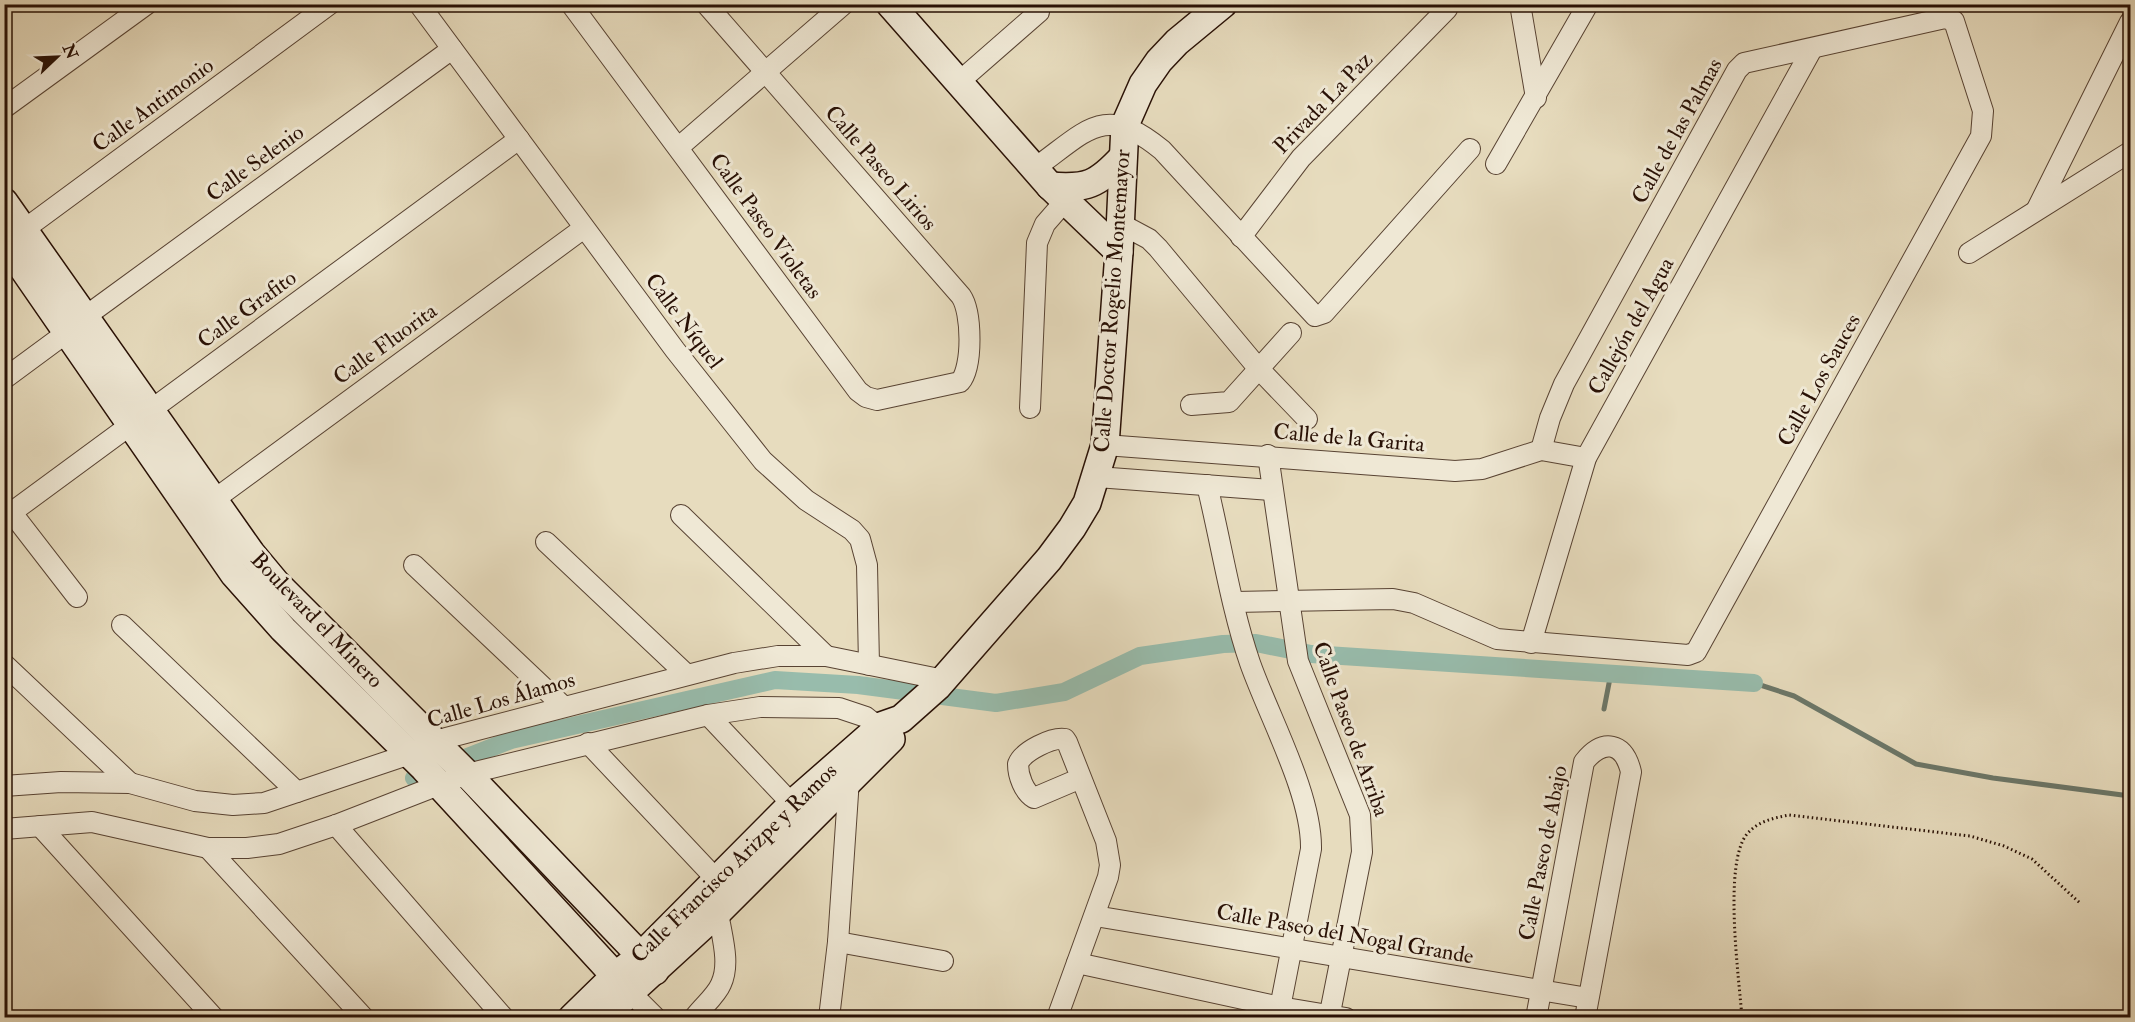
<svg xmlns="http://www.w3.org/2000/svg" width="2135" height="1022" font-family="'IM FELL Double Pica',serif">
  <rect width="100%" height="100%" fill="#e7dcbe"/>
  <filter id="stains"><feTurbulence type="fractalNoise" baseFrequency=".00333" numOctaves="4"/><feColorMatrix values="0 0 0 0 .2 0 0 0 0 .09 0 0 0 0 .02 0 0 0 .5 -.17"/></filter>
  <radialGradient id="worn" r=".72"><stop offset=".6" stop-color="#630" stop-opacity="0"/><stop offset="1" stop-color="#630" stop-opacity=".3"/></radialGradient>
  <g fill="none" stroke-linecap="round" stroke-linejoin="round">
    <g stroke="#6b7769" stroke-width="5">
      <path d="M1754,683L1794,696L1916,764L1993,778L2130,796"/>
      <path d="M1604,709L1611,673"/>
    </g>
    <path stroke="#98bcac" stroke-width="18" d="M414,778L511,740L775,680L858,685L996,703L1064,692L1140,656L1223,644L1256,643L1311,654L1754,683"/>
    <g stroke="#584333" stroke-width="22">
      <g id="street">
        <path d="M419,4L675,350L763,461L806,500L852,530L860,539L867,565L869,665"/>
        <path d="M571,4L858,391L866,397L877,400L960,382C973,367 972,312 961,296L706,4"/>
        <path d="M1520,4L1536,98"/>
        <path d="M960,81L1039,12"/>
        <path d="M4,108L147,4"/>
        <path d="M679,147L844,4"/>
        <path d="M1496,164L1588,4"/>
        <path d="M1035,168C1087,131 1104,102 1162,150L1315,316L1324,313L1470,149"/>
        <path d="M2037,209L2130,22"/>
        <path d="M1121,224L1149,239L1158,248L1258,368L1307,419"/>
        <path d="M14,237L330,4"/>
        <path d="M1241,237L1301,158L1447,9"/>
        <path d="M1969,253L2130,152"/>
        <path d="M86,316L452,49"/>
        <path d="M4,379L69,331"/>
        <path d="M1191,405L1229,402L1291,333"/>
        <path d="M1030,408L1037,243L1045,224L1065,201"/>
        <path d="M1105,445L1455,471L1482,469L1541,450L1586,458"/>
        <path d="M1268,455L1298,661L1360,815L1362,852L1329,1018"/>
        <path d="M1097,477L1271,490"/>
        <path d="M1207,485C1221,542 1231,608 1250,663C1269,717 1312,794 1311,849L1278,1018"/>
        <path d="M215,499L584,228"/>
        <path d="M12,513L77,597"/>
        <path d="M681,515L826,656"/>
        <path d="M4,518L519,139"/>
        <path d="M546,542L686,674"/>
        <path d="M414,565L563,706"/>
        <path d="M1235,602L1393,599L1414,603L1497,639L1688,655L1696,652L1981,136L1983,111L1954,21L1945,18L1744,63L1737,70L1564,384L1550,418L1541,450"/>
        <path d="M122,625L297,792"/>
        <path d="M1531,643L1586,458L1812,49"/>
        <path d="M4,664L130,783"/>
        <path d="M708,715L792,804"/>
        <path d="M588,743L717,880"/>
        <path d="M4,786L61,782L130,783L195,801L233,805L264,803L410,754L435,741L734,663L778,656H826L944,680"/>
        <path d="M336,825L504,1018"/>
        <path d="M40,826L214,1018"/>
        <path d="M4,829L92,822L208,848H247L279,844L336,825L467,774L708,715L760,707L839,708L866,717L890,736"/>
        <path d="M208,848L364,1018"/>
        <path d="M1095,916L1588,998"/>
        <path d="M838,942L943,961"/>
        <path d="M1077,963L1280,1007L1346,1018"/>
        <path d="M629,991L656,1018"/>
        <path d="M694,1018C702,1007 716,996 721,984C731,963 721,934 718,912"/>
        <path d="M829,1018L838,942L849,779"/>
        <path d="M1057,1018L1108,877L1110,865L1106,841L1067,742L1065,739C1052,737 1023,751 1018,764C1018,776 1024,792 1034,798L1081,778"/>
        <path d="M1536,1018L1584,762C1603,738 1624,742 1631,772L1585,1018"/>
      </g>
    </g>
    <g stroke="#281005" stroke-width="30">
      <g id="secondary">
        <path d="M890,4L1050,186L1119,252"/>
        <path d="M1050,186C1087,189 1097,185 1123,157"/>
        <path d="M4,202L251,553L276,583L467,774L655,971"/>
        <path d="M4,241L234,574L283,629L424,768L629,991"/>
        <path d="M572,1018L615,976L641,956L792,804L881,726L901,719L937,687L1049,559L1072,528L1087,503L1105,445L1119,252L1125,125L1143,84L1159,61L1177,42L1223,4"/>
        <path d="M602,1018L718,912L891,739"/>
      </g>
    </g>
    <path stroke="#281005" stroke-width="3" stroke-dasharray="1.5 3" stroke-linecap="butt" d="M1742,1018C1739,977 1723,863 1747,834C1758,821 1774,818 1789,815L1970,836L2004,846L2032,859L2081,904"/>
    <use href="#street" stroke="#efe8d5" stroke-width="20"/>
    <use href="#secondary" stroke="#efe8d5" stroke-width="27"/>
  </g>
  <g text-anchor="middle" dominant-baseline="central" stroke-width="6" stroke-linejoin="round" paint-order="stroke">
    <g font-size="22" fill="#281005" stroke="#efe8d5">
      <text transform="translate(1323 103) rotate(-46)">Privada La Paz</text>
      <text transform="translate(153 105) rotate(-36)">Calle Antimonio</text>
      <text transform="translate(1677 131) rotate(-61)">Calle de las Palmas</text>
      <text transform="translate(255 163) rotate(-36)">Calle Selenio</text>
      <text transform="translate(881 168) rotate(49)">Calle Paseo Lirios</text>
      <text transform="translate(766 226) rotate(54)">Calle Paseo Violetas</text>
      <text transform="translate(1112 301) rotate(-86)">Calle Doctor Rogelio Montemayor</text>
      <text transform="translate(247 309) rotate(-36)">Calle Grafito</text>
      <text transform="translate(684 321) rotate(53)">Calle Níquel</text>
      <text transform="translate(1631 326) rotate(-61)">Callejón del Agua</text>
      <text transform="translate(385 344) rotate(-36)">Calle Fluorita</text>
      <text transform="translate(1819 380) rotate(-61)">Calle Los Sauces</text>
      <text transform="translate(1349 438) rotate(5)">Calle de la Garita</text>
      <text transform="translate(317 620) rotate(46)">Boulevard el Minero</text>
      <text transform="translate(501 700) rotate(-16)">Calle Los Álamos</text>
      <text transform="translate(1351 729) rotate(70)">Calle Paseo de Arriba</text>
      <text transform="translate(1543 853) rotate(-79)">Calle Paseo de Abajo</text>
      <text transform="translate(734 863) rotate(-44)">Calle Francisco Arizpe y Ramos</text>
      <text transform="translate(1345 934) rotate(10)">Calle Paseo del Nogal Grande</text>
    </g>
  </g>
  <rect width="2135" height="1022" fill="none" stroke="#e7dcbe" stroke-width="24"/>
  <rect x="6" y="6" width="2123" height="1010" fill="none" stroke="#281005" stroke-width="3"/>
  <rect x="12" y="12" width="2111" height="998" fill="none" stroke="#281005" stroke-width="1.5"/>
  <g transform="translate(57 57) rotate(67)" stroke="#efe8d5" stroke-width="4.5" paint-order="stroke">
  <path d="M0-4.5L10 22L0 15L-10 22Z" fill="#281005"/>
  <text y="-9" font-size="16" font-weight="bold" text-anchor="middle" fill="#281005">N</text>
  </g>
  <rect width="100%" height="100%" filter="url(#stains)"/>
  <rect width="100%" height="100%" fill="url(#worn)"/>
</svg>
